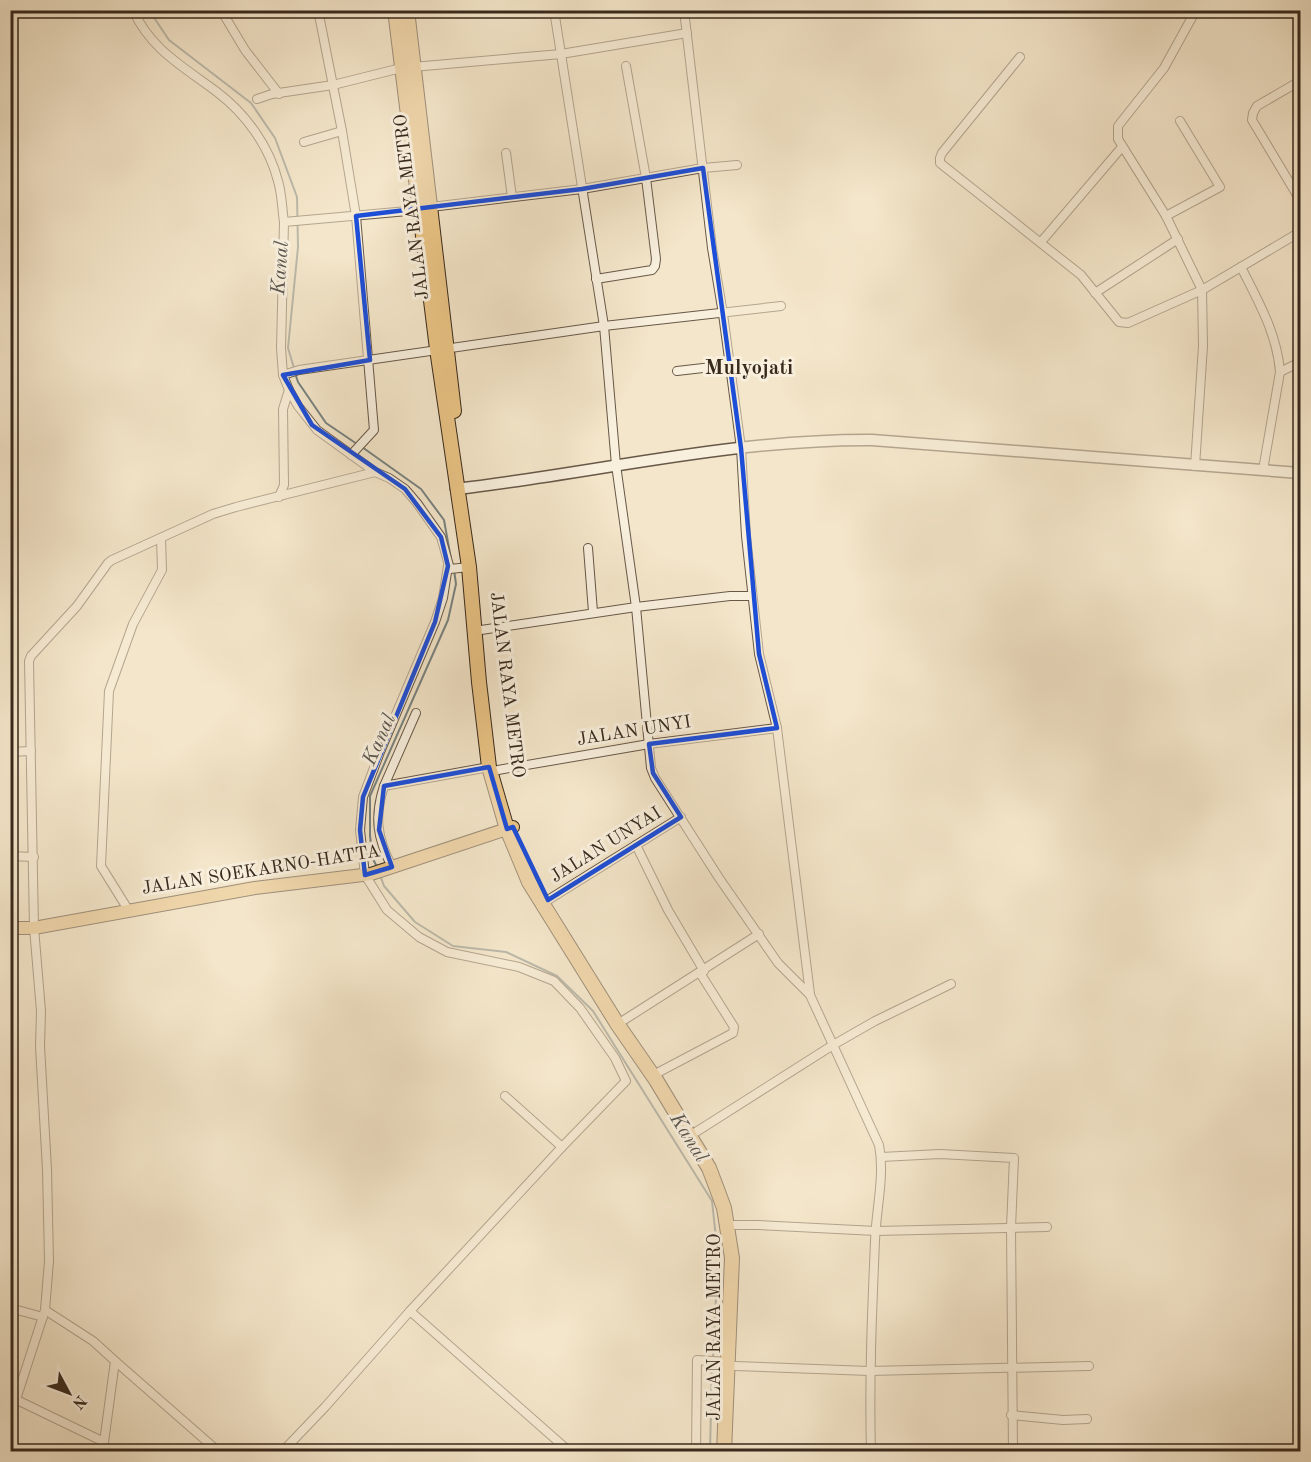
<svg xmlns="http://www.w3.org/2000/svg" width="1311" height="1462" font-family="'Old Standard TT',serif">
  <rect width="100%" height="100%" fill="#f4e6ca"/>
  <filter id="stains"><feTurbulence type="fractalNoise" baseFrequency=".00333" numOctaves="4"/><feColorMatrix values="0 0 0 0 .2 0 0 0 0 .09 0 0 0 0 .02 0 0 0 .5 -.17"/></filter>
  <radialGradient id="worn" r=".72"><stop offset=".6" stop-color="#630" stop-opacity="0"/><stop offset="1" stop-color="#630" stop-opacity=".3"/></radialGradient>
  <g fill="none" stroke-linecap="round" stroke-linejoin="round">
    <g stroke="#778280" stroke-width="2">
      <path d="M149,10L169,40L251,103L275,138L297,197L298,247L288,348L294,368"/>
      <path d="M295,373L298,382L326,423L357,444"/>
      <path d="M362,447L421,489L444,520L451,559"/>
      <path d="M377,867L373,859L370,836V796L448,620L456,584L454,570"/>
      <path d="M380,875L384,886L415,922L453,946L506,952L557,976L593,1011L712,1201L718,1257L713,1358"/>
      <path d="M710,1452L712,1364"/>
    </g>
    <g stroke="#675848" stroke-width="10">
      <g id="minor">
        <path d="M133,10C151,50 184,67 217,92C246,114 269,146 278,181C282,194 282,209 284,222"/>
        <path d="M221,10L245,50L279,94"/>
        <path d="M318,10L342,131L356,216L374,430L351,455"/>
        <path d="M554,10L604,326L616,465L636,607L651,768L655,778L719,878L778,963L810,995L879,1145C885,1176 876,1209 875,1241C872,1311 869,1381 871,1452"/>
        <path d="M684,10L712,248L723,314L741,448L746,536L759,654L777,728L810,994"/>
        <path d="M1020,57L942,153L940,158V163L1081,275L1119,322L1128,323L1202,290L1300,232"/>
        <path d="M1300,81L1257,106L1253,113L1252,120L1300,200"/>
        <path d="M257,99L272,94L333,85L401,68L561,54L687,33"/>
        <path d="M304,142L342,131"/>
        <path d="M506,153L512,197"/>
        <path d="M431,207L582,189L703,168L737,165"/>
        <path d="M419,210L284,222L281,348L283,375L289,390L298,406L317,430L375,472L389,478L405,489L417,503L441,537L450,569L469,567"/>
        <path d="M1166,216L1220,187L1180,121"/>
        <path d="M1041,242L1122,147"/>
        <path d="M1241,267C1258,301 1277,333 1280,372L1263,470"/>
        <path d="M596,279L652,270L655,266L656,259L646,178L626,66"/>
        <path d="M1095,293L1178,239"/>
        <path d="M677,371L729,365"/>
        <path d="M1280,372L1300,362"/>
        <path d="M283,375L299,370L604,326L781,306"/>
        <path d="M1195,466L1203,346L1202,290L1166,216L1118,139V126L1164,68L1196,10"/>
        <path d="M279,497L284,485L283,409L289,390"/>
        <path d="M588,548L593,612"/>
        <path d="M448,566L443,598L435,622L380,752L363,797L360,830L365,875L387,910L419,937L447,952L519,967L554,981L580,1008L615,1058L626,1081L562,1147L505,1096"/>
        <path d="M481,630L636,607L730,596H752"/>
        <path d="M10,752L31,751"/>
        <path d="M498,770L649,744L777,728"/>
        <path d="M384,786L416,713"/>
        <path d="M636,845L668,910L704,971"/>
        <path d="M10,856L34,857"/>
        <path d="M392,867C377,838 374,817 384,786L489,767"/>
        <path d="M548,900L681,817"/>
        <path d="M129,911L101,866L109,691L133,624L162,570L161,538"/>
        <path d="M624,1020L759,934"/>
        <path d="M659,1072L733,1033L734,1027L700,973"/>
        <path d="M696,1132L833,1045L875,1021L951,984"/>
        <path d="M881,1157L940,1154L1014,1158L1011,1227L1013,1452"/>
        <path d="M734,1225H759L876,1231L1047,1227"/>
        <path d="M10,1308L43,1317"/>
        <path d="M45,1310L93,1341L115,1361L104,1442"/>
        <path d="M410,1311L570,1452"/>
        <path d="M115,1361L219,1452"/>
        <path d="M735,1366L869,1371L1089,1366"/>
        <path d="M17,1400L104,1442L102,1452"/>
        <path d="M1011,1415L1063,1420L1087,1419"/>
        <path d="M10,1418L45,1310L49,1261L47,1170L40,1046L41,1011L34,928L29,661L31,656L77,606L108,563L112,560L213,514L236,507L375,472"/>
        <path d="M282,1452L325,1407L410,1311L562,1147"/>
        <path d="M696,1452L697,1360L728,1362"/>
      </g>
    </g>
    <g stroke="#675848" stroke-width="13">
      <path id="tertiary" d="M456,489C595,473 732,439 872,440L1300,473"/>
    </g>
    <g stroke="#38291d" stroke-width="14">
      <path id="primary" d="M10,928H34L255,888L371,874L513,827"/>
    </g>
    <g stroke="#38291d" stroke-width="16">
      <g id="trunk">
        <path d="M395,10L437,349L469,567L479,682L489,767L507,829L529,882L618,1025L656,1080L709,1168L717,1189L724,1208L732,1258L724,1452"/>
        <path d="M407,10L454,411"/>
      </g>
    </g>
    <use href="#minor" stroke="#f8efdd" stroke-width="8"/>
    <use href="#tertiary" stroke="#f8efdd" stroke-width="10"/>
    <use href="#primary" stroke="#eac385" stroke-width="12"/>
    <use href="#trunk" stroke="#eac385" stroke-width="14"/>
  </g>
  <path d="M0 0H1311V1462H0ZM703,168L741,448L759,654L777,728L649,744L653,773L681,817L548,900L513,827L507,829L489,767L384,786L379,830L392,867L365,875L360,830L363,797L435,622L448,566L441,537L405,489L312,425L283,375L370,360L356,216L582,189Z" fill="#f4e6ca" fill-opacity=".55" fill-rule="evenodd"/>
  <path fill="none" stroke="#1d4ed8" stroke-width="4.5" stroke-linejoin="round" d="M703,168L741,448L759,654L777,728L649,744L653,773L681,817L548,900L513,827L507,829L489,767L384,786L379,830L392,867L365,875L360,830L363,797L435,622L448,566L441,537L405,489L312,425L283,375L370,360L356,216L582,189Z"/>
  <g text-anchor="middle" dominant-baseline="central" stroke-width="6" stroke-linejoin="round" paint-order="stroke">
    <g font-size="18" fill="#38291d" stroke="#f8efdd">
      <text transform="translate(412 207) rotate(-97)">JALAN RAYA METRO</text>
      <text transform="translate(507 685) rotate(83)">JALAN RAYA METRO</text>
      <text transform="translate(634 731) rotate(-9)">JALAN UNYI</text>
      <text transform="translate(606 845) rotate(-32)">JALAN UNYAI</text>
      <text transform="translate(261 870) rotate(-9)">JALAN SOEKARNO-HATTA</text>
      <text transform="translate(715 1327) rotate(-90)">JALAN RAYA METRO</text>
    </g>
    <g font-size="20" font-style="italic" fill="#58554f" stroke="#f8efdd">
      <text transform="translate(281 268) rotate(-86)">Kanal</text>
      <text transform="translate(380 740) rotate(-66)">Kanal</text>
      <text transform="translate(688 1138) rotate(58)">Kanal</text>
    </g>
    <g font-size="21" font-weight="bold" fill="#38291d" stroke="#f8efdd">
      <text x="749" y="368">Mulyojati</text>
    </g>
  </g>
  <rect width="1311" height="1462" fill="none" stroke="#f4e6ca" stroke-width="36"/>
  <rect x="12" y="12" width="1287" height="1438" fill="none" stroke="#38291d" stroke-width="3"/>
  <rect x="18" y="18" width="1275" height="1426" fill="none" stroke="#38291d" stroke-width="1.5"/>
  <g transform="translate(69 1393) rotate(131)" stroke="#f8efdd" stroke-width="4.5" paint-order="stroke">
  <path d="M0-4.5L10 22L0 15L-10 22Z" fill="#38291d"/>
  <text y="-9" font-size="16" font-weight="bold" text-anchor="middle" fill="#38291d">N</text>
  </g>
  <rect width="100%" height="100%" filter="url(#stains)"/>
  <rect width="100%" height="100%" fill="url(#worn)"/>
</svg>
